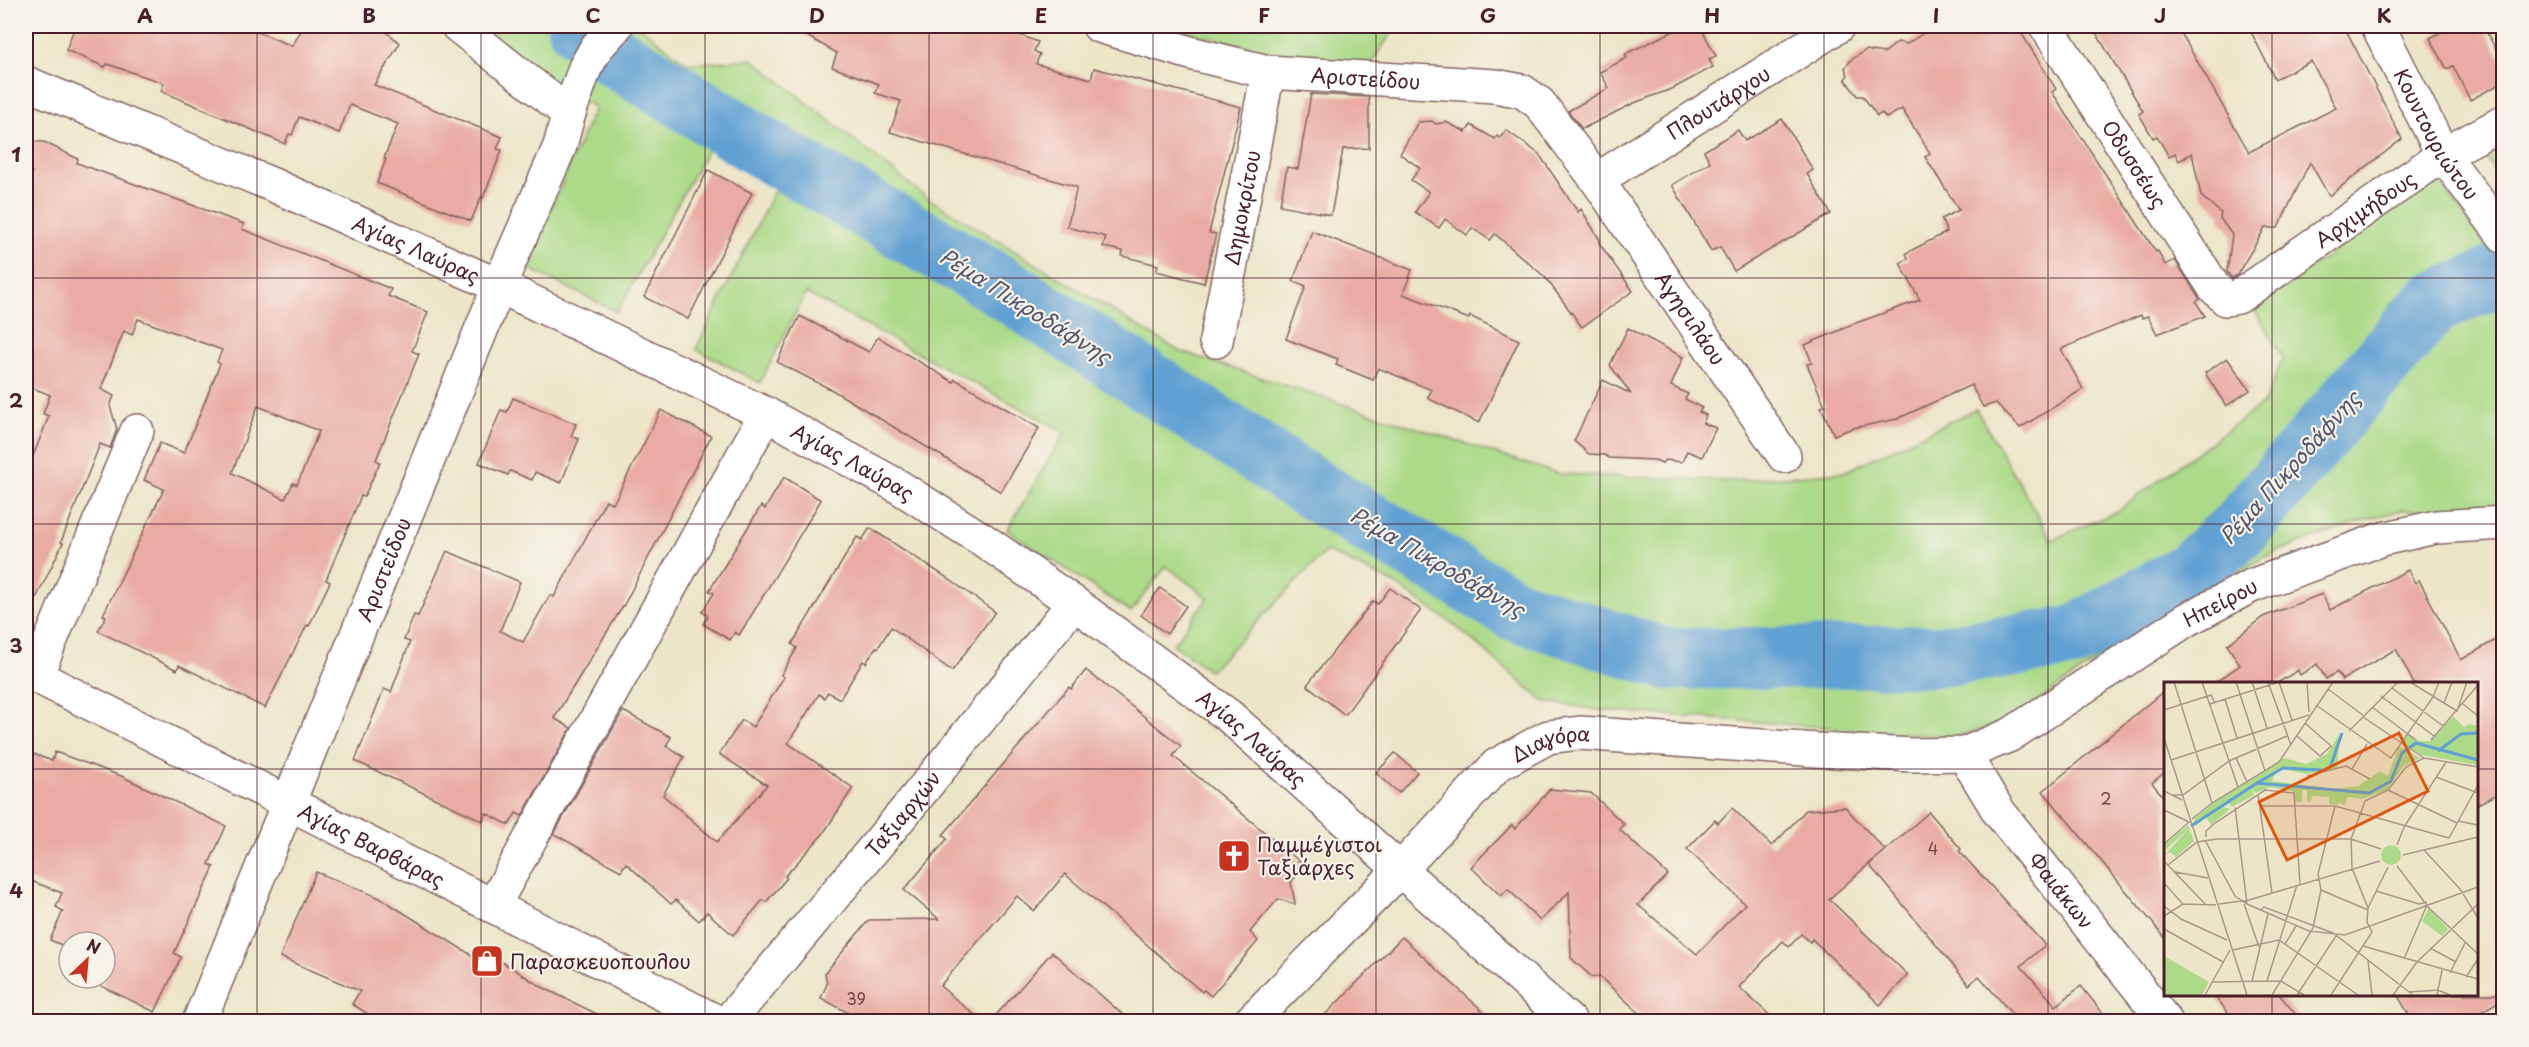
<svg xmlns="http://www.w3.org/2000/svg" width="2529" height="1047" font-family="'Playpen Sans',sans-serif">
  <rect width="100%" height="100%" fill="#f7f3e8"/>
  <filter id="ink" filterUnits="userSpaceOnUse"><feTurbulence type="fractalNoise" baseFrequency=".0167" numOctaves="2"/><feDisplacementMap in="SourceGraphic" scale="12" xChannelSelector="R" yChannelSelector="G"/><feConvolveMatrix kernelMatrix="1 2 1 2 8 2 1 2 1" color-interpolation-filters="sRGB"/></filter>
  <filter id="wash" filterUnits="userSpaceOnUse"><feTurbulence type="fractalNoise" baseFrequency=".008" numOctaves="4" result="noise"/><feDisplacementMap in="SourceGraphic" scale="24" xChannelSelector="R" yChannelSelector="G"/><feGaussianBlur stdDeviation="1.35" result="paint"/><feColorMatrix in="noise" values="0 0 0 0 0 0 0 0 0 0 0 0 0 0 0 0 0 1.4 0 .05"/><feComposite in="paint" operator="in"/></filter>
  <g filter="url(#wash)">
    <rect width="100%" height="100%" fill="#ece5c8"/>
    <g fill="#acda88" stroke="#7b7c5a" stroke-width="1.5">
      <path d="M484,26H639L688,64L752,59L926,197L1179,351L1559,474L1734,481L1844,472L1976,409L2052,540L2116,512L2264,403L2283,358L2253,308L2438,178L2503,272V509L2402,510L2368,519L2273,553L2178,606L2005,723L1954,737L1598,710L1543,701L1452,623L1393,583L1326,551L1210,671L1173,644L1208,598L1166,566L1131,612L1007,530L1065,432L806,293L760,383L696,349L784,171L717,133L617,312L526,267L595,107L550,82Z"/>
      <path d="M1160,26H1396L1371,64L1293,56Z"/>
      <path d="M2503,129V183L2476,144Z"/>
    </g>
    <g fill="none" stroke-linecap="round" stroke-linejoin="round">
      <path stroke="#61a0d3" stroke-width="62" d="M578,26L616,57L753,142L999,285L1313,489L1515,610L1666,659L1941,656L2073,637L2189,573L2241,527L2432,304L2504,273"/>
    </g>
    <g id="blocks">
      <g fill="#e9aba3" fill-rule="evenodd">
        <path d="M75,26H243L292,46L304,26H379L400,43L374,85L502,137L497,149L502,150L483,198L481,197L471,221L377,183L386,159L384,158L398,124L350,105L339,133L299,117L292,135L289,134L285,144L161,91L164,83L107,64L105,67L66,50Z"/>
        <path d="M789,26H997L1038,42L1034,51L1040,54L1036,64L1091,79L1094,68L1241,107L1209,233L1216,234L1204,283L1156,271L1158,265L1122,256L1123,251L1103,247L1106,237L1067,227L1077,187L890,132L901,101L875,93L879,84L832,67L837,53Z"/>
        <path d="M1684,26H1700L1716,56L1709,59L1713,67L1674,88L1634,103L1582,129L1568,111L1609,88L1600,72L1627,58L1625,54Z"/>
        <path d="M1934,26H2017L2056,89L2052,92L2156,252L2158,251L2165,265L2175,260L2200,299L2196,302L2205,316L2157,334L2148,316L2142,318L2141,315L2061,349L2083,389L2020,428L1996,403L1983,407L1971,385L1897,419L1853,428L1834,435L1821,407L1825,406L1807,364L1812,363L1805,345L1843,329L1842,328L1920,300L1900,263L1908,259L1906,253L1947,232L1941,219L1959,210L1925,157L1930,153L1902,109L1886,118L1882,113L1877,116L1863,96H1857L1845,79L1848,75L1845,68L1851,60L1866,50L1884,53L1898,42L1907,44Z"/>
        <path d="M2092,26H2177L2249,152L2336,108L2311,61L2275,79L2248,26H2344L2402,139L2329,196L2310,162L2278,228H2265L2237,275L2232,278L2227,272L2232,235L2220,218L2221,213L2201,196L2192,153L2179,161L2175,153L2169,157L2157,136L2153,138L2139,114L2143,111Z"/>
        <path d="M2452,26H2483L2504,64V82L2470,100L2453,66L2447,69L2430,38Z"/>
        <path d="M1311,94L1369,97V148L1343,149L1331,215L1280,205L1287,167L1298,169Z"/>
        <path d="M1782,119L1813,170L1807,174L1831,214L1734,271L1720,247L1711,251L1672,185L1710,162L1704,151L1738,130L1745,141Z"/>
        <path d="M1432,121L1436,124L1446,122L1466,132L1471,125L1495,139L1497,136L1500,138L1506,130L1539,154L1578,212L1581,209L1600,240L1599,243L1633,291L1582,327L1545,277L1495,234L1490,240L1472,228L1467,235L1445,219L1439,228L1415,212L1429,192L1411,180L1420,168L1400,154L1418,122Z"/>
        <path d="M33,142H44L78,159L77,163L244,224L242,229L391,289L388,296L428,312L412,351L419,354L376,460L380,462L364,497L361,496L326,580L330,582L309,626L307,625L265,708L179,665L177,670L98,631L106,616L103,615L164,489L144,480L160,443L184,453L220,364L217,362L222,350L138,319L132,335L124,331L101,389L114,396L110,406L117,429L110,448L100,444L61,542L63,543L26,619V474L49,416L43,414L50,395L26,385V208L34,192L26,188L32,172L26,169V157ZM258,406L319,431L297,485L293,483L285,499L232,473Z"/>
        <path d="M708,170L752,193L688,319L644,297Z"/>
        <path d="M1312,231L1412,270L1403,294L1469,319L1470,316L1519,340L1479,423L1427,398L1432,390L1378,368L1373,380L1336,365L1338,359L1286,339L1306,286L1293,281Z"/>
        <path d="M800,316L869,352L878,337L953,382L955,379L1039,428L1001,492L834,391L777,362Z"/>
        <path d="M1628,328L1683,357L1671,386L1688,394L1685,399L1702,408L1699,412L1706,415L1703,423L1716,428L1702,457L1687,451L1682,462L1665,460L1662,463L1655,460L1609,458L1605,455L1589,454L1574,441L1603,380L1631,394L1610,365Z"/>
        <path d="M2227,358L2250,390L2226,406L2205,373Z"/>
        <path d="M513,398L576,424L571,436L579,439L561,483L535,472L532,480L510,471L508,475L479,463L501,410L507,412Z"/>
        <path d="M661,410L711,436L625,603L554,718L571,728L522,816L516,813L509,825L486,813L483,821L355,761L384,689L391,692L410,642L404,640L414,615L418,616L447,551L520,582L500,631L523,642L550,595L554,597L606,500L613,504Z"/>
        <path d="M784,477L821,500L751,616L739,635L735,632L730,640L703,624L708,616L702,612L714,593L709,591L761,506L765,509Z"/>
        <path d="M870,528L946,577L995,612L952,671L891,627L878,648L876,647L866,663L863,661L840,699L828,692L824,698L819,694L788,743L853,788L823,834L785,876L787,878L766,902L763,900L733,935L707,912L699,921L676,900L671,904L626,863L621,871L554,834L623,711L671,737L666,746L684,757L663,795L717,842L767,785L719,754L742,720L753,727L784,677L781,675L797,648L792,644L857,537L862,540Z"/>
        <path d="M2408,570L2415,583L2419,580L2461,660L2504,635V790L2476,805V684H2414L2396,649L2342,680L2337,672L2326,679L2317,664L2300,675L2298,670L2276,684H2213L2240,665L2227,645L2263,617L2322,594L2330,610Z"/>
        <path d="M1160,588L1186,606L1167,634L1141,615Z"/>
        <path d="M1390,588L1421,610L1345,715L1307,685L1373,601L1378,604Z"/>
        <path d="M1086,670L1181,746L1173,756L1305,866L1291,882L1295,904L1278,899L1250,932L1258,941L1211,996L1204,990L1202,992L1065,874L1034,911L1017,896L940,986L983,1022H865L821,998L827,984L825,973L869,920L939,919L904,890L947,839L943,835L1069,687L1071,689Z"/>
        <path d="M2166,689V771L2152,783L2166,800V939L2043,791Z"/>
        <path d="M26,751L52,761L55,752L121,776L226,826L209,864L214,867L174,953L181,957L155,1012L101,986L110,967L105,965V942H69V948L50,940L63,911L56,907L62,893L26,879Z"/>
        <path d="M1395,753L1417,772L1399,793L1376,773Z"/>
        <path d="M1550,789L1591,793L1624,824L1619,829L1668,875L1638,905L1697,954L1745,904L1687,849L1715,820L1718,823L1732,808L1772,846L1806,810L1845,807L1885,850L1829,899L1908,975L1880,1005L1812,939L1810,942L1801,934L1789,947L1783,941L1739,987L1777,1022H1649L1599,976L1592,977L1571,958L1569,892L1540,921L1508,889L1501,896L1471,867L1512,825L1515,829Z"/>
        <path d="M1929,812L1961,849L1959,851L2045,945L2021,966L2056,1006L2081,986L2110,1022H2019L1979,976L1969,985L1886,884L1869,865Z"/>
        <path d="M316,872L380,898L476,958L481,949L542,987L613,1022H381L352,1004L360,991L280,957Z"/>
        <path d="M1402,937L1454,985L1495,1022H1318Z"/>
        <path d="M1052,952L1131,1022H990Z"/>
        <path d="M2213,994H2279L2302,1022H2236Z"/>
        <path d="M2397,994H2504V998L2465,1022H2413Z"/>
      </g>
    </g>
  </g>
  <g filter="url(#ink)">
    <use href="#blocks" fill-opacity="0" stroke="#836462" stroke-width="1.5"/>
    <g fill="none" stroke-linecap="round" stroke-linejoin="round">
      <g stroke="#836462" stroke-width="36">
        <g id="minor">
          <path d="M458,26L558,105L568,116"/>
          <path id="s1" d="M1099,26L1194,54L1268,72L1495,86L1522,91L1539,103L1597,180L1784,456"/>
          <path id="s2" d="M2046,26L2214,287L2226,299L2238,297L2443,155L2504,122"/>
          <path id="s3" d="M2378,26L2443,155L2504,236"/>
          <path id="s4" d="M26,83L273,185L499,286L766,414L896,485L983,540L1074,603L1229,716L1570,1022"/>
          <path id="s5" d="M1597,180L1838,26"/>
          <path id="s6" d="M1216,341L1268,72"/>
          <path id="s7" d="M26,671L493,906L717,1022"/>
          <path d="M36,676L137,431"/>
          <path id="s8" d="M1964,754L1999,812L2166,1022"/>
          <path d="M493,906L766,414"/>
          <path id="s9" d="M199,1022L499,286L560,146L568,116L585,68L597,47L616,26"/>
          <path id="s10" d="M728,1022L907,809L1074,603"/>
          <path id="s11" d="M1250,1022L1401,869L1497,765L1548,737L1580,733L1817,750L1913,755L1964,754L2010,735L2186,620L2251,586L2382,539L2436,527L2504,523"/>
        </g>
      </g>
      <use href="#minor" stroke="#fff" stroke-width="33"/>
    </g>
  </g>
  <path fill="none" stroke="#4a1f2b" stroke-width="1.5" stroke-opacity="0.55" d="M257,26V1022M481,26V1022M705,26V1022M929,26V1022M1153,26V1022M1376,26V1022M1600,26V1022M1824,26V1022M2048,26V1022M2272,26V684M26,278H2504M26,524H2504M26,769H2166M2476,769H2504M2272,994V1022"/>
  <defs>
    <g id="church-square" transform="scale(1.725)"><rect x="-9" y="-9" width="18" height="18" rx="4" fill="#c8321e" stroke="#f7f3e8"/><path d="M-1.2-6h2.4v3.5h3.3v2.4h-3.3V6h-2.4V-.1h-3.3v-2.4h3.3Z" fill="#fff"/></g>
    <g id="shop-square" transform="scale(1.725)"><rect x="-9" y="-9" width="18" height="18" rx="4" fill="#c8321e" stroke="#f7f3e8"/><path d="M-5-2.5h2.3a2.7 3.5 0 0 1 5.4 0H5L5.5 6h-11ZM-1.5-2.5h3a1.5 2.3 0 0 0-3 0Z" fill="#fff"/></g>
  </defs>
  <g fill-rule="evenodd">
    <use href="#church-square" x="1234" y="856"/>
    <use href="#shop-square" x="487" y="961"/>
  </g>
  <g text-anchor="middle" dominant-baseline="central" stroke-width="4.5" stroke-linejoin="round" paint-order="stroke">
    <g font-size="16" fill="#724249">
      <text x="2106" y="798">2</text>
      <text x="1933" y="848">4</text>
      <text x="856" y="998">39</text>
    </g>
    <g font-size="20" fill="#4a1f2b" stroke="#f7f3e8">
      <text stroke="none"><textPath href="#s1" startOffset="273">Αριστείδου</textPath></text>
      <text stroke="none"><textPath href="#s5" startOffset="144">Πλουτάρχου</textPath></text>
      <text stroke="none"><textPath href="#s3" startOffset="123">Κουντουριώτου</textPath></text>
      <text stroke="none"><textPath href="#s2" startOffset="164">Οδυσσέως</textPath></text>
      <text stroke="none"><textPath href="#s6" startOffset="136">Δημοκρίτου</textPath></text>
      <text stroke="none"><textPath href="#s2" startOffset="494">Αρχιμήδους</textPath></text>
      <text stroke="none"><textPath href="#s4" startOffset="424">Αγίας Λαύρας</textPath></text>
      <text stroke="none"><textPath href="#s1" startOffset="714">Αγησιλάου</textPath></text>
      <text stroke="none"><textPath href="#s4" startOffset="910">Αγίας Λαύρας</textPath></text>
      <text stroke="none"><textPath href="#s9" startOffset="489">Αριστείδου</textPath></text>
      <text stroke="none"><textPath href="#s11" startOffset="1130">Ηπείρου</textPath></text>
      <text stroke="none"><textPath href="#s4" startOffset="1396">Αγίας Λαύρας</textPath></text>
      <text stroke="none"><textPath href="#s11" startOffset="416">Διαγόρα</textPath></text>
      <text stroke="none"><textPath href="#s10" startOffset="272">Ταξιαρχών</textPath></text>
      <text stroke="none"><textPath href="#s7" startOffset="387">Αγίας Βαρβάρας</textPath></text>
      <text stroke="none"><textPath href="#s8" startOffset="168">Φαιάκων</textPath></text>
    </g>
    <g font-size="20" fill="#4a1f2b" stroke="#f7f3e8" text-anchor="start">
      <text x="1257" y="844">Παμμέγιστοι<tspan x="1257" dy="23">Ταξιάρχες</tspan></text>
      <text x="510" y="961">Παρασκευοπουλου</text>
    </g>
    <g font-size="21" font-style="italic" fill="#53536e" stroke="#f7f3e8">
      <text transform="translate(1026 305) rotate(32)">Ρέμα Πικροδάφνης</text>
      <text transform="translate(2289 467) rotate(-48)">Ρέμα Πικροδάφνης</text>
      <text transform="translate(1438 561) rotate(30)">Ρέμα Πικροδάφνης</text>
    </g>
  </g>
  <g transform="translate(2164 682)">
    <rect width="314" height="314" fill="#ece5c8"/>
    <path d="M289,34L300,45L306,42L313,44V83L258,73L236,61L243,51L255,59H266ZM176,52L173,86L143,92L119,87L112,90L108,99L170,107L194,104L216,89L224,94L235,64L256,76L240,84L223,108L199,117L184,115L180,124L175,120L174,123L165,122V115L148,114L147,120H143V108H138V120H131L128,109L106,105L91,111L88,106L90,113L68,125L65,121L59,125L66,127L47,143L42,135L32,144L30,137L49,121L120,76L142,82L163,72ZM24,143L30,159L12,175L6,170L0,174L25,146L0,169V163ZM217 173a10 10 0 1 1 20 0a10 10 0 1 1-20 0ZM265,226L284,247L278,254L258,239ZM0,274L45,300L38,313H0Z" fill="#acda88"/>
    <path fill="none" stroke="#61a0d3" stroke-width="3" d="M274,69L297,52L314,51M166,86L178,51M93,101L119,86L158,88M27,144L93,101L205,111L227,99L238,71L252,61L314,78"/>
    <path fill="none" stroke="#ab9689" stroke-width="1.5" d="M10,0L48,121M38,0L74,105M72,0L101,89M88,0L103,46M104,0L127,63M115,0L128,38M143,0L145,30M246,0L293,29L303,0M228,6L279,44M164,7L200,34M217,14L270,54M61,17L73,56M280,21L288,0M46,22L115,0M299,22L314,34M152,23L227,76L269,15L275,0M208,25L252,58M0,28L47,13L51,21M199,35L260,76M185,49L234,0M133,54L156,74L167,64L141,41M0,56L83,313M267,58L314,3M72,76L83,100M7,78L145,33M188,87L203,62M143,94L182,84L206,97M272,95L314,111M224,108L242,85L260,76L314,85M224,108L293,141M0,109L18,118M94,112L108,211M9,113H19L65,79L123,54M97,124H171L285,156M0,128L25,140L0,162M28,137L48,121L115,80L169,0M294,139L314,143M42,155V149L51,141L101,108L130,111L136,202M285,156L314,103M41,158L71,214L83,222L71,125M233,163L240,145L282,80M260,168L296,207L314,236M239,173L314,155M0,179L42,223M4,183L33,160L53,157H187L217,167M233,184L265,226L314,272M11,190L44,196M0,201L19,222M157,208L204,228M212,209L255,222L263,220M55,222L85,218L216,179M80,222L95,265M83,222L145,249L181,253L314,205M0,224L17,237L63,258M204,226L188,186L187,157L201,119L224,108M97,228L100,225L169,251L249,313M0,234L19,222L52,223M0,247L59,280M115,258L194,313M121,262L132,244M199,264L314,297M266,266L292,280M69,268L115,258M240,277L263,223M204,279L208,313M286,291L301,261M302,295L314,277M88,299L104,232M103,299L133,203M48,300L117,299L140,313M245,310L274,308L286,313M41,313L66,268M108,313L149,246L157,208L154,192L171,124M133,313L172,254M167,313L208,250L203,240L204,226L224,185M229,313L253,280L314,222M273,313L278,288"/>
    <path fill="#e0560e" fill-opacity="0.15" stroke="#e0560e" stroke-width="3" d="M235,51L264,109L123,178L95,120Z"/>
    <rect width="314" height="314" fill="none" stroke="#4a1f2b" stroke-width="3"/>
  </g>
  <rect width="2529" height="1047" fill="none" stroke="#f7f3e8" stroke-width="66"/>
  <g transform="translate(87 960) rotate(26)"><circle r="28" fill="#f7f3e8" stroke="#b29e9c" stroke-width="1.5"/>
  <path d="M0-4.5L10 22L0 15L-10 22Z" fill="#c8321e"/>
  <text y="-9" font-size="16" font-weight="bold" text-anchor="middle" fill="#4a1f2b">N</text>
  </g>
  <rect x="33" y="33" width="2463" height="981" fill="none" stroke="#4a1f2b" stroke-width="2"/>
  <g font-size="20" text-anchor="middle" font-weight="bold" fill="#4a1f2b">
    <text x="145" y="23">A</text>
    <text x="369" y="23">B</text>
    <text x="593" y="23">C</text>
    <text x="817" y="23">D</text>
    <text x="1041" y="23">E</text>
    <text x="1264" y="23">F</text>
    <text x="1488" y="23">G</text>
    <text x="1712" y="23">H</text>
    <text x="1936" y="23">I</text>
    <text x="2160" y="23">J</text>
    <text x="2384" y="23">K</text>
    <text x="16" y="162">1</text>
    <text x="16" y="408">2</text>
    <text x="16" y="653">3</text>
    <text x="16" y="898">4</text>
  </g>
</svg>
